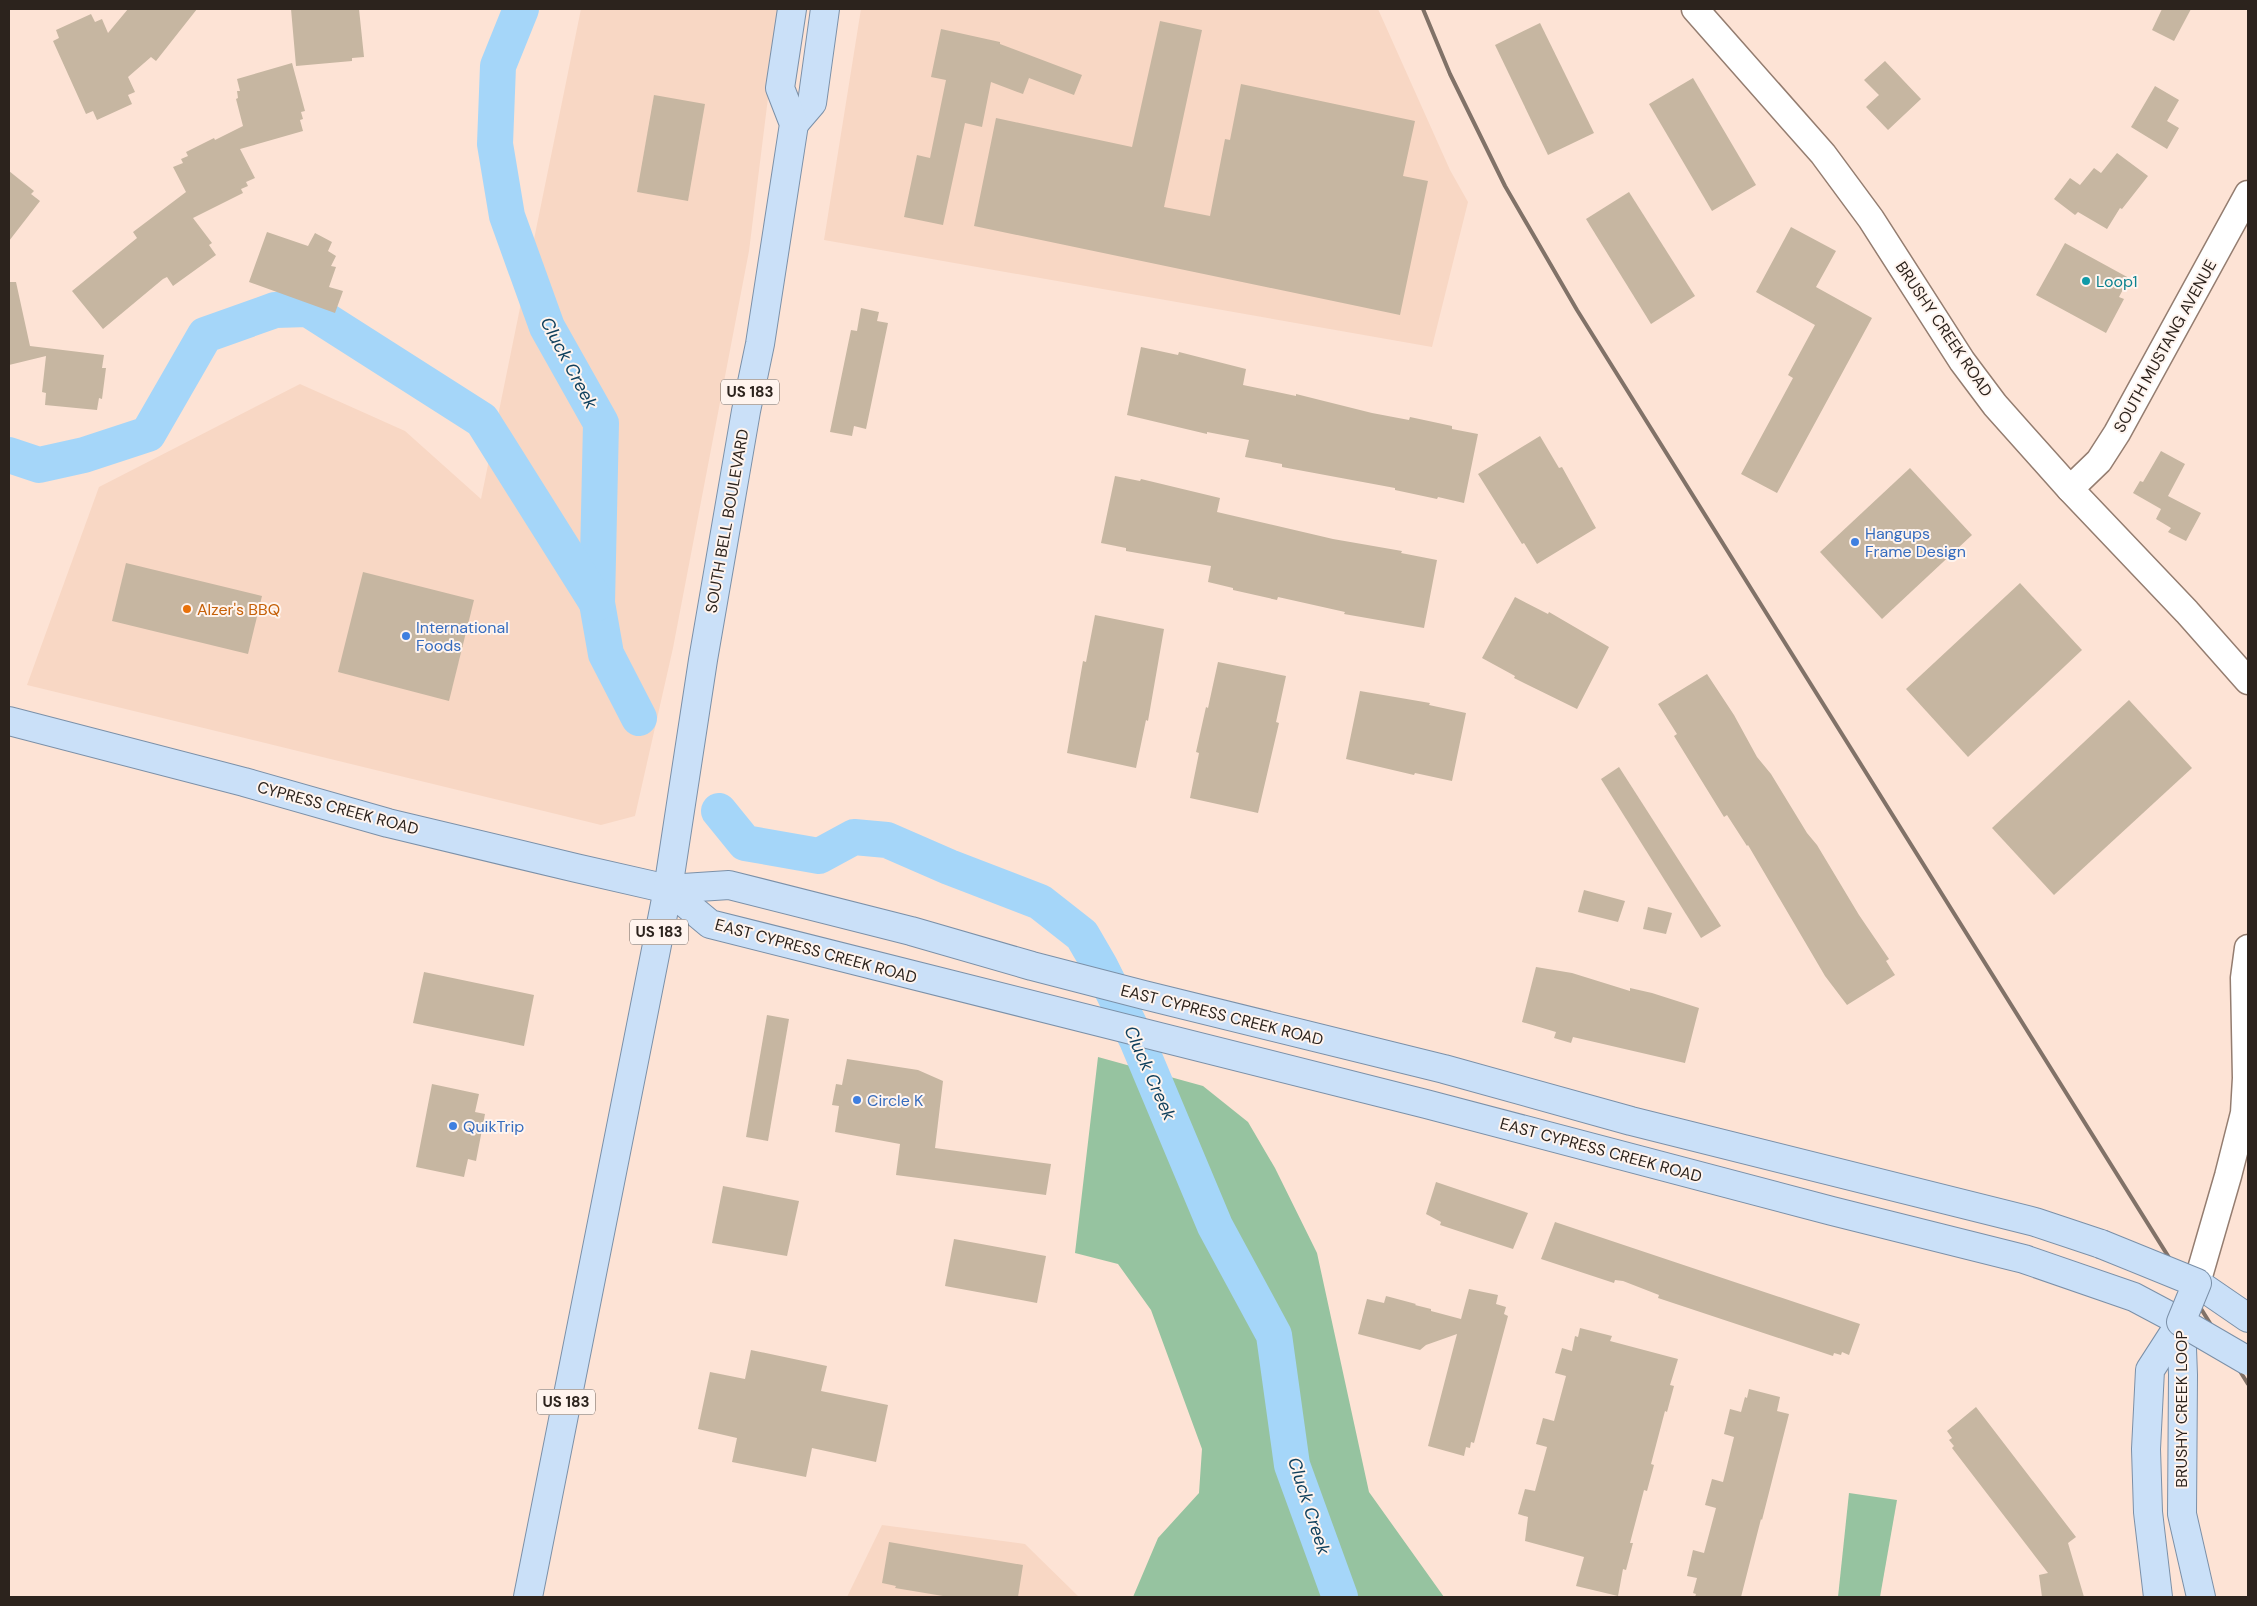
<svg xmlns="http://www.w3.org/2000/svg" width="2257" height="1606" font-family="'DM Sans',sans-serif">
  <rect width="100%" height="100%" fill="#fde3d5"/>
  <g fill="#f8d7c4">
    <path d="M581,9H779L749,251L673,648L635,816L601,825L27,685L99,487L300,384L405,431L481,499Z"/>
    <path d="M861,9H1378L1450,170L1468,202L1432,347L824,240Z"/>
    <path d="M882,1525L1025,1544L1079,1597H847Z"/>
  </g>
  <g fill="#96c3a0">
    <path d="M1098,1057L1203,1086L1248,1122L1275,1168L1317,1253L1369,1492L1444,1597H1133L1158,1538L1199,1493L1202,1449L1151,1310L1118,1264L1075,1253Z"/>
    <path d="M1849,1493L1897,1500L1880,1597H1838Z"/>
  </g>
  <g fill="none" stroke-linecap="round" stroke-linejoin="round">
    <g stroke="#a5d6f9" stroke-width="36">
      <path d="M521,9L498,66L495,144L507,216L547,327L601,423L597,603L606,654L639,718"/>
      <path d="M9,455L39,465L84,455L148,434L205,335L275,310L308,309L482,420L597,603"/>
      <path d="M719,811L745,843L819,856L854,837L887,840L949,867L1040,902L1082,935L1100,966L1137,1040L1215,1226L1274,1335L1292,1465L1340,1597"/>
    </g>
  </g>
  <g fill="#c6b6a1">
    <path d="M128,9H197L156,61L151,57L128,77L135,92L128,95L132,104L97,120L93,111L86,114L53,41L59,38L56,30L91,14L95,22L102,19L108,33Z"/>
    <path d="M291,9H359L364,57L352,58V61L296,66Z"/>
    <path d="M2162,9H2191L2174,41L2152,30Z"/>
    <path d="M1160,21L1202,30L1164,207L1210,216L1225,139L1230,140L1241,84L1415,121L1403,176L1428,181L1400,315L974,226L996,118L1132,147Z"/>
    <path d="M1540,23L1594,133L1548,155L1495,45Z"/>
    <path d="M941,29L1000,42V44L1082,75L1074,95L1029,78L1023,94L991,82L982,127L965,123L943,225L904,217L917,155L930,158L946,80L931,77Z"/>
    <path d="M1885,61L1921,99L1888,130L1866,107L1879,95L1864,80Z"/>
    <path d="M292,63L305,111L301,112L303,119L300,120L303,131L240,149L255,178L246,182L248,186L241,189L243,193L193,218L212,243L209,245L216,255L173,286L167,277L163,279L103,329L72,291L137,238L133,232L186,192L173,167L183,163L181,159L188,156L186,152L214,138L215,140L243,126L236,99L238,98L237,91H240L237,79Z"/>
    <path d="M1693,78L1756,185L1712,211L1649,104Z"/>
    <path d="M2155,86L2179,100L2167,121L2179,128L2167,149L2131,127Z"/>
    <path d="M654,95L705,104L688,201L637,192Z"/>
    <path d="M2117,153L2148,176L2122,209L2120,208L2107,229L2078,212L2075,215L2054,199L2070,178L2080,185L2094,168L2101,173Z"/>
    <path d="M9,171L34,191L31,194L40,201L9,241Z"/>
    <path d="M1629,192L1695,296L1651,324L1586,219Z"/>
    <path d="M1791,227L1836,251L1816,287L1872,318L1777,493L1741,474L1793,378L1788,375L1815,325L1756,292Z"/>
    <path d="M267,232L308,246L315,233L332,242L328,251L336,256L331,266L336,267L329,287L343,291L335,313L249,282Z"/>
    <path d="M2065,243L2129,278L2119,297L2124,299L2106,333L2036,295Z"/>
    <path d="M9,282H16L30,346L104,355L102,368H106L102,399L99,398L97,410L45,405L46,393L42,392L46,356L9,365Z"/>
    <path d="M861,308L879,312L877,321L888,323L866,429L854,426L852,436L830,432L851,330L857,331Z"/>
    <path d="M1141,347L1178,355L1179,352L1246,369L1243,385L1296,396V394L1372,413L1409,420L1410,417L1452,426V429L1478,434L1464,503L1438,497L1437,499L1395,490V488L1282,467V464L1245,457L1249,440L1207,432V434L1127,415Z"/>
    <path d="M1540,436L1559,468L1562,467L1596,528L1537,564L1524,543L1522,544L1478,474Z"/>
    <path d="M2161,451L2185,464L2168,496L2201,513L2186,541L2168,532L2171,528L2156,519L2161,509L2133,493L2140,481L2143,482Z"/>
    <path d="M1910,468L1972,535L1882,619L1820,552Z"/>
    <path d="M1115,476L1140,481L1141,479L1220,498L1217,512L1333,539L1402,551L1401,553L1437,560L1424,628L1344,614L1345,612L1278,597L1277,600L1233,590V588L1208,582L1211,566L1126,551V548L1101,543Z"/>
    <path d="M126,563L262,596L248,654L112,621Z"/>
    <path d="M363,572L474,600L449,701L338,672Z"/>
    <path d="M2020,583L2082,650L1968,757L1906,689Z"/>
    <path d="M1515,597L1548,614L1549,612L1609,647L1577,709L1514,678L1515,676L1482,658Z"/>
    <path d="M1095,615L1164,629L1148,721L1146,720L1136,768L1067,753L1083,661L1086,662Z"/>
    <path d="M1218,662L1286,676L1276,722L1279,723L1258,813L1190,798L1199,753L1196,752L1206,707L1208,708Z"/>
    <path d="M1707,674L1734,715L1757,757L1771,774L1807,833L1817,845L1859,915L1889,959L1886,961L1895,975L1847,1005L1825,976L1748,845L1747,846L1727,815L1724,817L1674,736L1677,734L1658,704Z"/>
    <path d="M1360,691L1430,703L1429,705L1466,713L1452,781L1415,773L1414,775L1346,759Z"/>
    <path d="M2129,700L2192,768L2054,895L1992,828Z"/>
    <path d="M1619,767L1721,926L1701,938L1601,779Z"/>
    <path d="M1584,890L1625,901L1618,922L1578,912Z"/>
    <path d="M1648,907L1672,913L1666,934L1643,929Z"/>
    <path d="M1536,967L1572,973L1630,991V988L1652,993L1699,1008L1685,1063L1573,1037L1571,1043L1554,1038L1556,1032L1522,1022Z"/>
    <path d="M424,972L534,995L524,1046L413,1023Z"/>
    <path d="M767,1015L789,1019L768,1141L746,1137Z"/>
    <path d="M847,1059L918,1070L943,1081L935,1148L1051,1164L1046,1195L896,1175L900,1144L835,1132L839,1106L832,1105L836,1084L842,1085Z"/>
    <path d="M432,1084L479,1094L475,1112L485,1114L476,1161L468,1159L464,1177L416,1167Z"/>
    <path d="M1436,1182L1528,1213L1513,1249L1440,1225L1441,1222L1426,1214Z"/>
    <path d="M723,1186L799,1201L787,1256L712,1243Z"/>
    <path d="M1555,1222L1860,1324L1849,1355L1842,1352L1841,1355L1834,1353L1833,1356L1658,1298L1659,1295L1623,1281L1615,1280L1614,1283L1541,1259Z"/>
    <path d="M954,1239L1046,1256L1037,1303L945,1286Z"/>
    <path d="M1469,1289L1498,1295L1496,1304L1506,1307L1504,1314L1508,1316L1474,1443L1471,1442L1470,1448L1466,1447L1464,1456L1428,1446L1457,1334L1426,1345L1420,1350L1358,1334L1367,1299L1384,1303L1386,1296L1416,1304L1415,1305L1431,1309V1311L1461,1319Z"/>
    <path d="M1580,1328L1612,1336L1610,1341L1678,1359L1670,1385L1674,1386L1667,1412L1665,1411L1651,1464L1654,1465L1647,1491L1644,1490L1630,1543H1633L1626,1570L1623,1569L1618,1596L1576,1586L1584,1557L1525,1541L1528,1517L1518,1514L1525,1489L1535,1491L1547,1447L1536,1444L1543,1418L1554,1421L1566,1376L1555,1373L1562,1348L1572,1351L1575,1336L1578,1337Z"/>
    <path d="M751,1350L827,1366L821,1391L888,1405L876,1462L812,1448L806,1477L732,1462L737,1438L698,1429L710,1372L745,1379Z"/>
    <path d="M1749,1389L1780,1397L1777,1411L1789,1414L1762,1520L1761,1519L1741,1597H1695L1696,1594L1693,1593L1697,1578L1687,1576L1693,1550L1704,1553L1716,1508L1705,1505L1712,1479L1723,1482L1727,1466L1734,1437L1724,1434L1730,1409L1741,1412L1745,1397L1747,1398Z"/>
    <path d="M1976,1407L2076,1537L2068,1543L2084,1597H2042L2039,1575L2048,1573L1952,1448L1954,1446L1949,1440L1952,1438L1947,1431Z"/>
    <path d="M889,1542L1023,1565L1018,1597H949L895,1588L896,1586L882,1583Z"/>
  </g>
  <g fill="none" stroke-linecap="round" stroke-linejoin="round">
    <g stroke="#947d70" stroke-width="29">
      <g id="minor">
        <path d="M1695,9L1823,154L1871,219L1962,361L1995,405L2070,489L2187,612L2248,681"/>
        <path d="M2070,489L2099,461L2117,433L2248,194"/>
        <path d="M2197,1283L2228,1176L2244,1113L2246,1078L2244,978L2248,948"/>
      </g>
    </g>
    <g stroke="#7b90a8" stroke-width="30">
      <g id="major">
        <path d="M794,124L812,103L825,9"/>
        <path d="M9,721L244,782L388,823L576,868L668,889L729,885L911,931L1032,966L1144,995L1444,1069L1631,1121L2035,1222L2101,1244"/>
        <path d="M668,889L710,924L1426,1104L1832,1211L2024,1259L2134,1297L2181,1322"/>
        <path d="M2197,1283L2248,1318"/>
        <path d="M2181,1322L2183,1375L2182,1514L2201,1597"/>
        <path d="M528,1597L668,889L703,660L746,411L760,344L794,124L780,88L792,9"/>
        <path d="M2158,1597L2148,1512L2146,1449L2150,1370L2181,1322"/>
      </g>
    </g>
    <use href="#minor" stroke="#fff" stroke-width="26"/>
    <use href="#major" stroke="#cae0f8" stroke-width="28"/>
    <path stroke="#817268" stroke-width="4" d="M1423,9L1450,74L1505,186L1577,310L2248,1384"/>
    <g stroke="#7b90a8" stroke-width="30" stroke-linecap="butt">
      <path id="major-bridge" d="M2101,1244L2197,1283L2181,1322L2248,1361"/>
    </g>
    <use href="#major-bridge" stroke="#cae0f8" stroke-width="28"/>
  </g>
  <circle fill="#0f9aa8" stroke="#fff4ee" stroke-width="2" cx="2086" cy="281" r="5"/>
  <g fill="#3f7fe0" stroke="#fff4ee" stroke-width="2">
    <circle cx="1855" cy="542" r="5"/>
    <circle cx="406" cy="636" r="5"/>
    <circle cx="857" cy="1100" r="5"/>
    <circle cx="453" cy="1126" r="5"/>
  </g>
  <circle fill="#e8710a" stroke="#fff4ee" stroke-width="2" cx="187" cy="609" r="5"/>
  <g text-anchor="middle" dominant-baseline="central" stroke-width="4" stroke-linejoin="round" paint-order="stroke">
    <g fill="#fff4ee" stroke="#6b625c" stroke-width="1">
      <rect x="721" y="379.5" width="58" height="25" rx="4"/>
      <rect x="630" y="919.5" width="58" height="25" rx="4"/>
      <rect x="537" y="1389.5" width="58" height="25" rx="4"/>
    </g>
    <g font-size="15" font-weight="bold" fill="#2c231d">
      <text x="750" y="392">US 183</text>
      <text x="659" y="932">US 183</text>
      <text x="566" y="1402">US 183</text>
    </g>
    <g font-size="16" fill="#0d838f" stroke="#fff4ee" text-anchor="start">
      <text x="2096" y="281">Loop1</text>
    </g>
    <g font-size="16" fill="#2c231d" stroke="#fff4ee">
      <text transform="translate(1944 329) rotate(56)">BRUSHY CREEK ROAD</text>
      <text transform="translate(2165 346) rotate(-61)">SOUTH MUSTANG AVENUE</text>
      <text transform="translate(727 521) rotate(-80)">SOUTH BELL BOULEVARD</text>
      <text transform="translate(338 808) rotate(15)">CYPRESS CREEK ROAD</text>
      <text transform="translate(816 951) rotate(15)">EAST CYPRESS CREEK ROAD</text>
      <text transform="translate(1222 1015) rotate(14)">EAST CYPRESS CREEK ROAD</text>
      <text transform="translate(1601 1150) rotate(15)">EAST CYPRESS CREEK ROAD</text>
      <text transform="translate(2181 1409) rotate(-90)">BRUSHY CREEK LOOP</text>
    </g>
    <g font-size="16" fill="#366cbe" stroke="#fff4ee" text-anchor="start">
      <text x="1865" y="533">Hangups<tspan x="1865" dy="18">Frame Design</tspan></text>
      <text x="416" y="627">International<tspan x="416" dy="18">Foods</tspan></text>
      <text x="867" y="1100">Circle K</text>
      <text x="463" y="1126">QuikTrip</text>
    </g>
    <g font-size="16" fill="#c56008" stroke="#fff4ee" text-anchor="start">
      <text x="197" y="609">Alzer's BBQ</text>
    </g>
    <g font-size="18" font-style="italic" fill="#10415e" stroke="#fff4ee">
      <text transform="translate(569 363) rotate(62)">Cluck Creek</text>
      <text transform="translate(1150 1073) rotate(66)">Cluck Creek</text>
      <text transform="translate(1309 1506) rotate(72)">Cluck Creek</text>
    </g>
  </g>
  <rect width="2257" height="1606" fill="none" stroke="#2c231d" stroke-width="20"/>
</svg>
